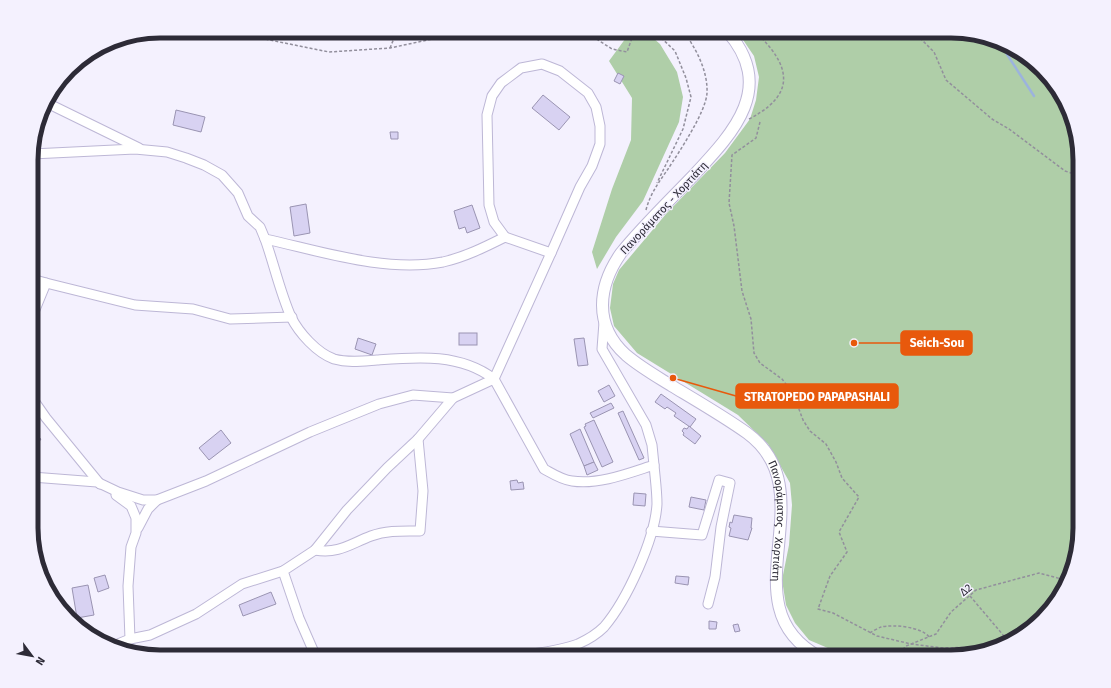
<svg xmlns="http://www.w3.org/2000/svg" width="1111" height="688" font-family="'Fira Sans',sans-serif">
  <rect width="100%" height="100%" fill="#f4f1fe"/>
  <g fill="#afcea8">
    <path d="M631,31H645L660,44L677,72L683,97L679,122L643,201L616,237L597,269L592,252L612,189L631,140L632,98L609,61Z"/>
    <path d="M737,31H951L984,35L1022,53L1063,96L1080,152V536L1058,599L1015,640L959,657H849L809,640L795,623L786,605L782,580L789,545L792,505L790,483L768,444L738,415L637,353L614,326L610,308L613,284L619,270L666,214L725,153L750,119L756,100L759,77L754,56Z"/>
  </g>
  <g fill="none" stroke-linecap="round" stroke-linejoin="round">
    <path stroke="#9cb3dd" stroke-width="2.5" d="M999,42L1034,96"/>
  </g>
  <g fill="#d8d2f2" stroke="#9a94b2">
    <path d="M618,73L624,76L620,84L614,81Z"/>
    <path d="M543,95L570,117L559,130L532,108Z"/>
    <path d="M176,110L205,117L201,132L173,125Z"/>
    <path d="M390,132H398V139H391Z"/>
    <path d="M306,204L310,233L294,236L290,207Z"/>
    <path d="M472,205L480,228L467,233L465,227L459,229L454,211Z"/>
    <rect x="459" y="333" width="18" height="12"/>
    <path d="M358,338L376,344L372,355L355,349Z"/>
    <path d="M584,338L588,365L578,366L574,339Z"/>
    <path d="M609,385L615,396L604,402L598,391Z"/>
    <path d="M661,394L696,419L690,427L674,416L676,413L667,407L665,409L655,402Z"/>
    <path d="M611,403L614,408L593,418L590,413Z"/>
    <path d="M623,411L644,458L639,460L618,413Z"/>
    <path d="M594,420L613,462L602,467L584,427L586,426L585,424Z"/>
    <path d="M689,426L701,436L695,444L683,435L684,433L682,431L684,428L687,429Z"/>
    <path d="M580,429L594,462L584,466L570,434Z"/>
    <path d="M221,430L231,443L209,460L199,448Z"/>
    <path d="M34,435L41,439L36,446L32,443Z"/>
    <path d="M594,462L598,470L587,475L584,466Z"/>
    <path d="M517,480L518,483L523,482L524,489L511,490L510,481Z"/>
    <path d="M634,493L646,494L645,506L633,505Z"/>
    <path d="M691,497L706,500L704,510L689,507Z"/>
    <path d="M734,515L752,518L751,528H752L748,540L729,536L731,528L729,527L730,522L732,523Z"/>
    <path d="M105,575L109,588L98,592L94,578Z"/>
    <path d="M676,576L689,577L688,585L675,583Z"/>
    <path d="M88,585L94,615L77,618L72,588Z"/>
    <path d="M271,592L276,604L243,616L239,605Z"/>
    <path d="M709,621L717,622L716,629H709Z"/>
    <path d="M738,624L740,631L735,632L733,625Z"/>
  </g>
  <g fill="none" stroke-linecap="round" stroke-linejoin="round">
    <g stroke="#bdb7d6" stroke-width="11">
      <g id="minor">
        <path d="M45,102L139,148"/>
        <path d="M32,154L135,149L167,152L186,158L204,165L222,175L238,193L248,216L260,227L265,239C320,251 386,273 443,262C465,257 485,247 505,237L551,253L494,379L544,469C553,474 562,480 572,481C599,485 629,473 654,465L652,445L646,425L602,349L604,322"/>
        <path d="M505,237L494,222L489,205L487,115L492,96L501,83L521,68L542,64L560,71L588,93L596,107L600,126V144L592,166L580,187L551,253"/>
        <path d="M32,279L46,283L32,317"/>
        <path d="M46,283L135,305L193,309L230,319L292,317"/>
        <path d="M32,398L46,418L100,484"/>
        <path d="M32,477L97,482L118,492L143,500H157L206,481L310,432L379,404L413,395L453,398L494,379C460,353 417,357 377,360C363,361 348,363 334,359C317,353 299,333 291,317C280,292 274,264 265,239"/>
        <path d="M138,528L148,509L157,500"/>
        <path d="M651,531L702,535L719,480L730,483L721,527L715,577L708,604"/>
        <path d="M315,550C339,554 350,544 371,536C387,530 403,531 420,531L423,491L418,439"/>
        <path d="M130,639L150,635L196,614L242,584L283,571"/>
        <path d="M113,646L130,639L128,586L131,547L136,533V518L131,506L116,495"/>
        <path d="M316,657L299,618L283,571L315,550L347,510L387,468L418,439L453,398"/>
        <path d="M512,657C534,653 558,652 578,644C587,640 598,633 604,627C627,600 655,539 657,504C657,491 655,477 654,465"/>
      </g>
    </g>
    <g stroke="#bdb7d6" stroke-width="13">
      <g id="major">
        <path id="s1" d="M727,31C777,88 733,133 692,177C668,202 643,226 621,253C598,286 593,325 626,355C640,367 656,376 672,386C697,401 723,416 747,433C829,493 724,606 820,657"/>
      </g>
    </g>
    <g stroke="#928f9c" stroke-width="1.5" stroke-dasharray="3 2" stroke-linecap="butt">
      <path d="M191,31L245,35L329,52L390,48L470,31"/>
      <path d="M317,31C329,40 377,37 394,38"/>
      <path d="M584,31L612,49L627,52L633,35"/>
      <path d="M654,31L675,51L686,78L691,97L683,129L657,183"/>
      <path d="M913,31L934,52L946,80L992,119L1009,129L1065,171L1080,176"/>
      <path d="M390,48L397,31"/>
      <path d="M749,119C780,103 796,82 772,50C767,43 761,38 756,31"/>
      <path d="M760,122L756,138L732,155L729,203L734,226L742,291L751,319L754,353L760,363L782,379L793,393L803,420L810,431L826,444L836,462L842,478L859,497L839,532L847,552L830,576L818,609L833,613L877,636L911,644L943,648L973,647L982,650"/>
      <path d="M646,210C650,194 659,182 668,169C679,152 706,112 707,93C708,71 696,48 683,31"/>
      <path d="M970,596L1009,642"/>
      <path d="M870,633C873,631 878,628 881,627C893,624 922,627 929,637"/>
      <path d="M896,657L906,646L936,634L951,612L976,590L1039,573L1065,580"/>
    </g>
    <use href="#minor" stroke="#fff" stroke-width="9"/>
    <use href="#major" stroke="#fff" stroke-width="11"/>
  </g>
  <g text-anchor="middle" dominant-baseline="central" stroke-width="3" stroke-linejoin="round" paint-order="stroke">
    <g font-size="11" fill="#2d2b37" stroke="#f4f1fe">
      <text transform="translate(664 208) rotate(-47)">Πανοράματος - Χορτιάτη</text>
      <text stroke="none"><textPath href="#s1" startOffset="630">Πανοράματος - Χορτιάτη</textPath></text>
      <text transform="translate(966 590) rotate(-38)">Δ2</text>
    </g>
  </g>
  <path d="M0 0H1111V688H0ZM160 38H951A122 122 0 0 1 1073 160V528A122 122 0 0 1 951 650H160A122 122 0 0 1 38 528V160A122 122 0 0 1 160 38Z" fill="#f4f1fe" fill-rule="evenodd"/>
  <path fill="none" stroke="#2d2b37" stroke-width="5" d="M160 38H951A122 122 0 0 1 1073 160V528A122 122 0 0 1 951 650H160A122 122 0 0 1 38 528V160A122 122 0 0 1 160 38Z"/>
  <path fill="none" stroke="#e8590c" stroke-width="1.5" d="M854 343L901 343M673 378L736 396"/>
  <g fill="#e8590c" stroke="#f4f1fe" stroke-width="1.5">
    <circle cx="854" cy="343" r="4"/>
    <circle cx="673" cy="378" r="4"/>
  </g>
  <g fill="#e8590c" stroke="#e8590c" stroke-width="1.5">
    <rect x="901" y="331" width="71" height="24" rx="4"/>
    <rect x="736" y="384" width="162" height="24" rx="4"/>
  </g>
  <g font-size="12" text-anchor="middle" font-weight="bold" fill="#fff">
    <text x="937" y="347">Seich-Sou</text>
    <text x="817" y="401">STRATOPEDO PAPAPASHALI</text>
  </g>
  <g transform="translate(32 656) rotate(122)" stroke="#f4f1fe" stroke-width="3" paint-order="stroke">
  <path d="M0-3L7 15L0 10L-7 15Z" fill="#2d2b37"/>
  <text y="-6" font-size="11" font-weight="bold" text-anchor="middle" fill="#2d2b37">N</text>
  </g>
</svg>
